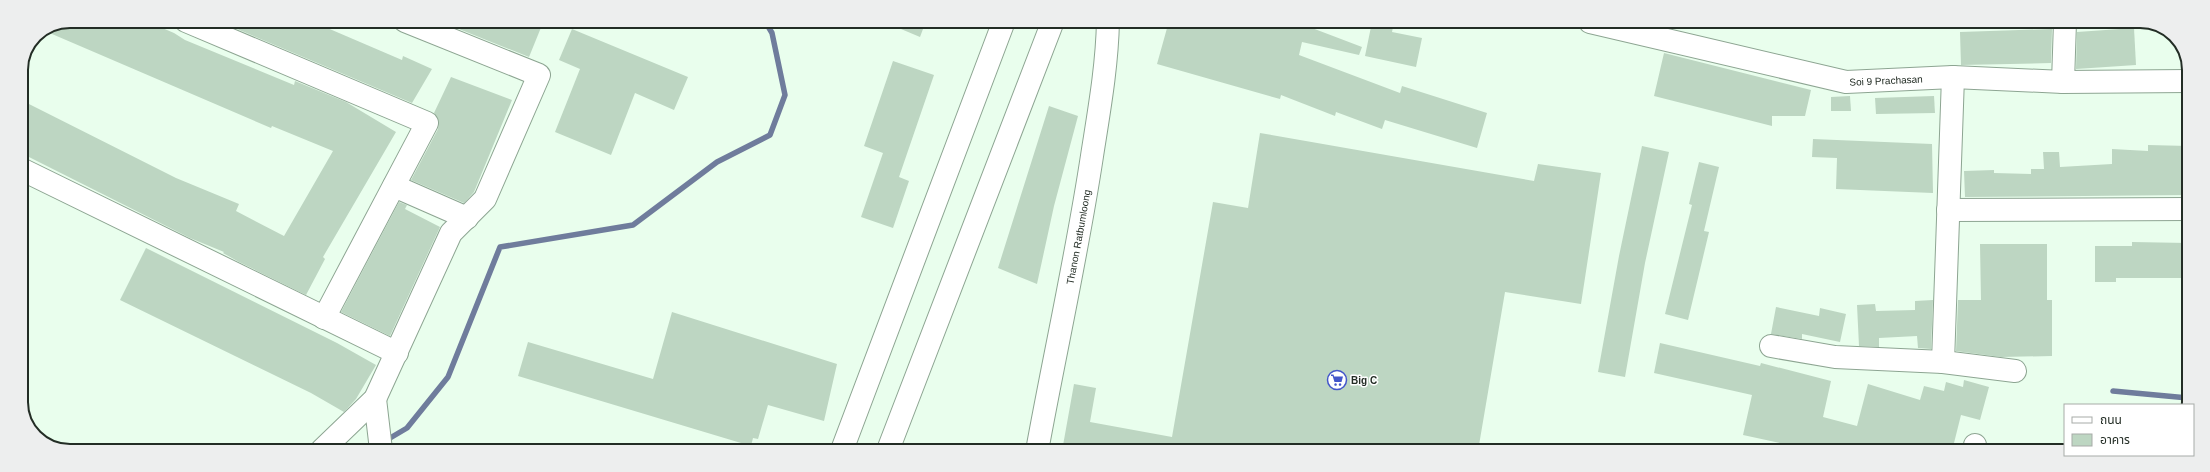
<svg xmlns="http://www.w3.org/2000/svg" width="2210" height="472" font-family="Helvetica,'Noto Sans Thai',sans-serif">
  <rect width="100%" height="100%" fill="#e9feed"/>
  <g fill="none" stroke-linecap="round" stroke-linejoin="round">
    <g stroke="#6f7c9c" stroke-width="5.5">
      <path d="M2113,391L2188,398"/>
      <path d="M385,441L407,428L448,377L500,247L633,225L717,162L770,135L785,95L772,33L765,21"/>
    </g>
  </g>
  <g fill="#bdd6c2">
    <path d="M70,21H146L174,33L185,40L294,85L295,81L346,102L396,132L323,257L325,259L306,295L239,262L223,253L224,252L190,238L21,153V100L176,178L239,204L236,211L284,236L333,151L272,126L271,128L45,31Z"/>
    <path d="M218,21H311L402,60L403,56L432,69L412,103Z"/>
    <path d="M439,21H534L542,25L529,57Z"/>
    <path d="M882,21H926L920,37Z"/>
    <path d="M1169,21L1314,22L1312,28L1362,47L1359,55L1302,42L1299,55L1400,93L1402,86L1487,113L1477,148L1385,120L1382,129L1336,112L1335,116L1281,95L1280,99L1157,64Z"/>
    <path d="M1372,22H1394L1392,32L1422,38L1416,67L1365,56Z"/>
    <path d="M2134,28L2136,65L2076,69L2077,32Z"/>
    <path d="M572,29L688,77L674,110L635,93L611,155L555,132L580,69L559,60Z"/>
    <path d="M2052,29L2051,63L1961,65L1960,32Z"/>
    <path d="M1664,53L1811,90L1805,116H1772V126L1654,96Z"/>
    <path d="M893,61L934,75L899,177L909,181L893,228L861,217L883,153L864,146Z"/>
    <path d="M451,77L512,100L474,192L464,203L411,180L438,129L439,122L434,113Z"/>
    <path d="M1850,96L1851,111H1831V97Z"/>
    <path d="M1934,96L1935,113L1876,114L1875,98Z"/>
    <path d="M1049,106L1078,116L1054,206L1037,284L998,268Z"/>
    <path d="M1260,133L1534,181L1538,164L1601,173L1581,304L1505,292L1478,451H1062L1074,384L1096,388L1090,422L1172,437L1213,202L1248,208Z"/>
    <path d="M1813,139L1932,144L1933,193L1836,189L1837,158L1812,157Z"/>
    <path d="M2148,145L2188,146V195L1965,197L1964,171L1994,170V173L2031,174V169H2044L2043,152H2059L2060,167L2112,164V149L2148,151Z"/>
    <path d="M1642,146L1669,152L1645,263L1625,377L1598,372L1619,256Z"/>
    <path d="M1699,162L1719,167L1704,231L1709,232L1688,320L1665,314L1692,205L1689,204Z"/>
    <path d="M399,202L407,205L405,209L440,227L390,336L341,312Z"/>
    <path d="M2132,242L2188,243V278H2116V282H2095V246H2132Z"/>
    <path d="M1980,244H2047V300H2052V356L2001,357L1956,351L1958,300H1981Z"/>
    <path d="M146,248L337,343L376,365L356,399L344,412L311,393L120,300Z"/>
    <path d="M1933,300L1931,349L1918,348L1917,336L1879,338V347L1859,346L1857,305L1875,304L1876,311L1915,310V301Z"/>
    <path d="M1776,307L1819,316L1820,308L1846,314L1840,342L1802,334V339L1771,334Z"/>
    <path d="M672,312L837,364L824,421L768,405L758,439L753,438L751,446L518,376L528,342L653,379Z"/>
    <path d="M1660,343L1760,366L1761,363L1831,381L1823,417L1857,426L1868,384L1920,400L1924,386L1944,391L1946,382L1963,387L1964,380L1989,387L1980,420L1961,415L1952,451H1816L1743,435L1752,395L1654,373Z"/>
  </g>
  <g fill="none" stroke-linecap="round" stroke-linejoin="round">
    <g stroke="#8da592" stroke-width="24">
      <g id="minor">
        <path d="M186,21L427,123L324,318"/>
        <path id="s1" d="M1590,22L1846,82L1953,77L2063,82L2189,81"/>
        <path d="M2063,82L2065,22"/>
        <path d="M21,169L397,353"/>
        <path d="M394,186L467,218"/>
        <path d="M1948,210L2188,209"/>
        <path d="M1771,346L1835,357L1943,362L2015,371"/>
        <path d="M1943,362L1953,77"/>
        <path d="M375,399L381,450"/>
        <path d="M322,450L375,399L451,233L485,199L539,75L405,21"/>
        <path id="s2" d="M1037,451C1055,352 1077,255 1092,156C1099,111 1107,67 1108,21"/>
        <path d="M1974,451L1975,445"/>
      </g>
    </g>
    <g stroke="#8da592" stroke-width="24">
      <g id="secondary">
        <path d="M842,450L1004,21"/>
        <path d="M888,450L1053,21"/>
      </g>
    </g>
    <use href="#minor" stroke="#fff" stroke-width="22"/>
    <use href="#secondary" stroke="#fff" stroke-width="22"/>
  </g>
  <defs>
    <g id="supermarket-ring" transform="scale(1)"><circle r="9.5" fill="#fff" stroke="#4356ca" stroke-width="1.5"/><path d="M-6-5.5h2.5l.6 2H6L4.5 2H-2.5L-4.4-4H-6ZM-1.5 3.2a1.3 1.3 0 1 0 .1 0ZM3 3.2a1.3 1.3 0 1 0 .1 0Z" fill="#4356ca"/></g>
  </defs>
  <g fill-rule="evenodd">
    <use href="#supermarket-ring" x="1337" y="380"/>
  </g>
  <g text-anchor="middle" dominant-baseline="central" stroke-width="3" stroke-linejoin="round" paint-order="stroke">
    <g font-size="10" fill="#232d25" stroke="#fff">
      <text stroke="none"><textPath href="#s1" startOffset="303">Soi 9 Prachasan</textPath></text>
      <text stroke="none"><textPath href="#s2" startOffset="218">Thanon Ratbumloong</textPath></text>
    </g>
    <g font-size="10" font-weight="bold" fill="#232d25" stroke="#fff" text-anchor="start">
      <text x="1351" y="380">Big C</text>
    </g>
  </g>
  <path d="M0 0H2210V472H0ZM70 28H2140A42 42 0 0 1 2182 70V402A42 42 0 0 1 2140 444H70A42 42 0 0 1 28 402V70A42 42 0 0 1 70 28Z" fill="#edeeee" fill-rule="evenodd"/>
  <path fill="none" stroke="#232d25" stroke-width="2" d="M70 28H2140A42 42 0 0 1 2182 70V402A42 42 0 0 1 2140 444H70A42 42 0 0 1 28 402V70A42 42 0 0 1 70 28Z"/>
  <rect x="2064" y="404" width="130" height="52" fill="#ffffff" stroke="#a7aba8"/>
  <rect x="2072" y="417" width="20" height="6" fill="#ffffff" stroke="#a7aba8"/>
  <text x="2100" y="424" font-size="12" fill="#232d25">ถนน</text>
  <rect x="2072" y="434" width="20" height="12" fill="#bdd6c2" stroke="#a7aba8"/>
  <text x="2100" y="444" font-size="12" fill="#232d25">อาคาร</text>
</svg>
